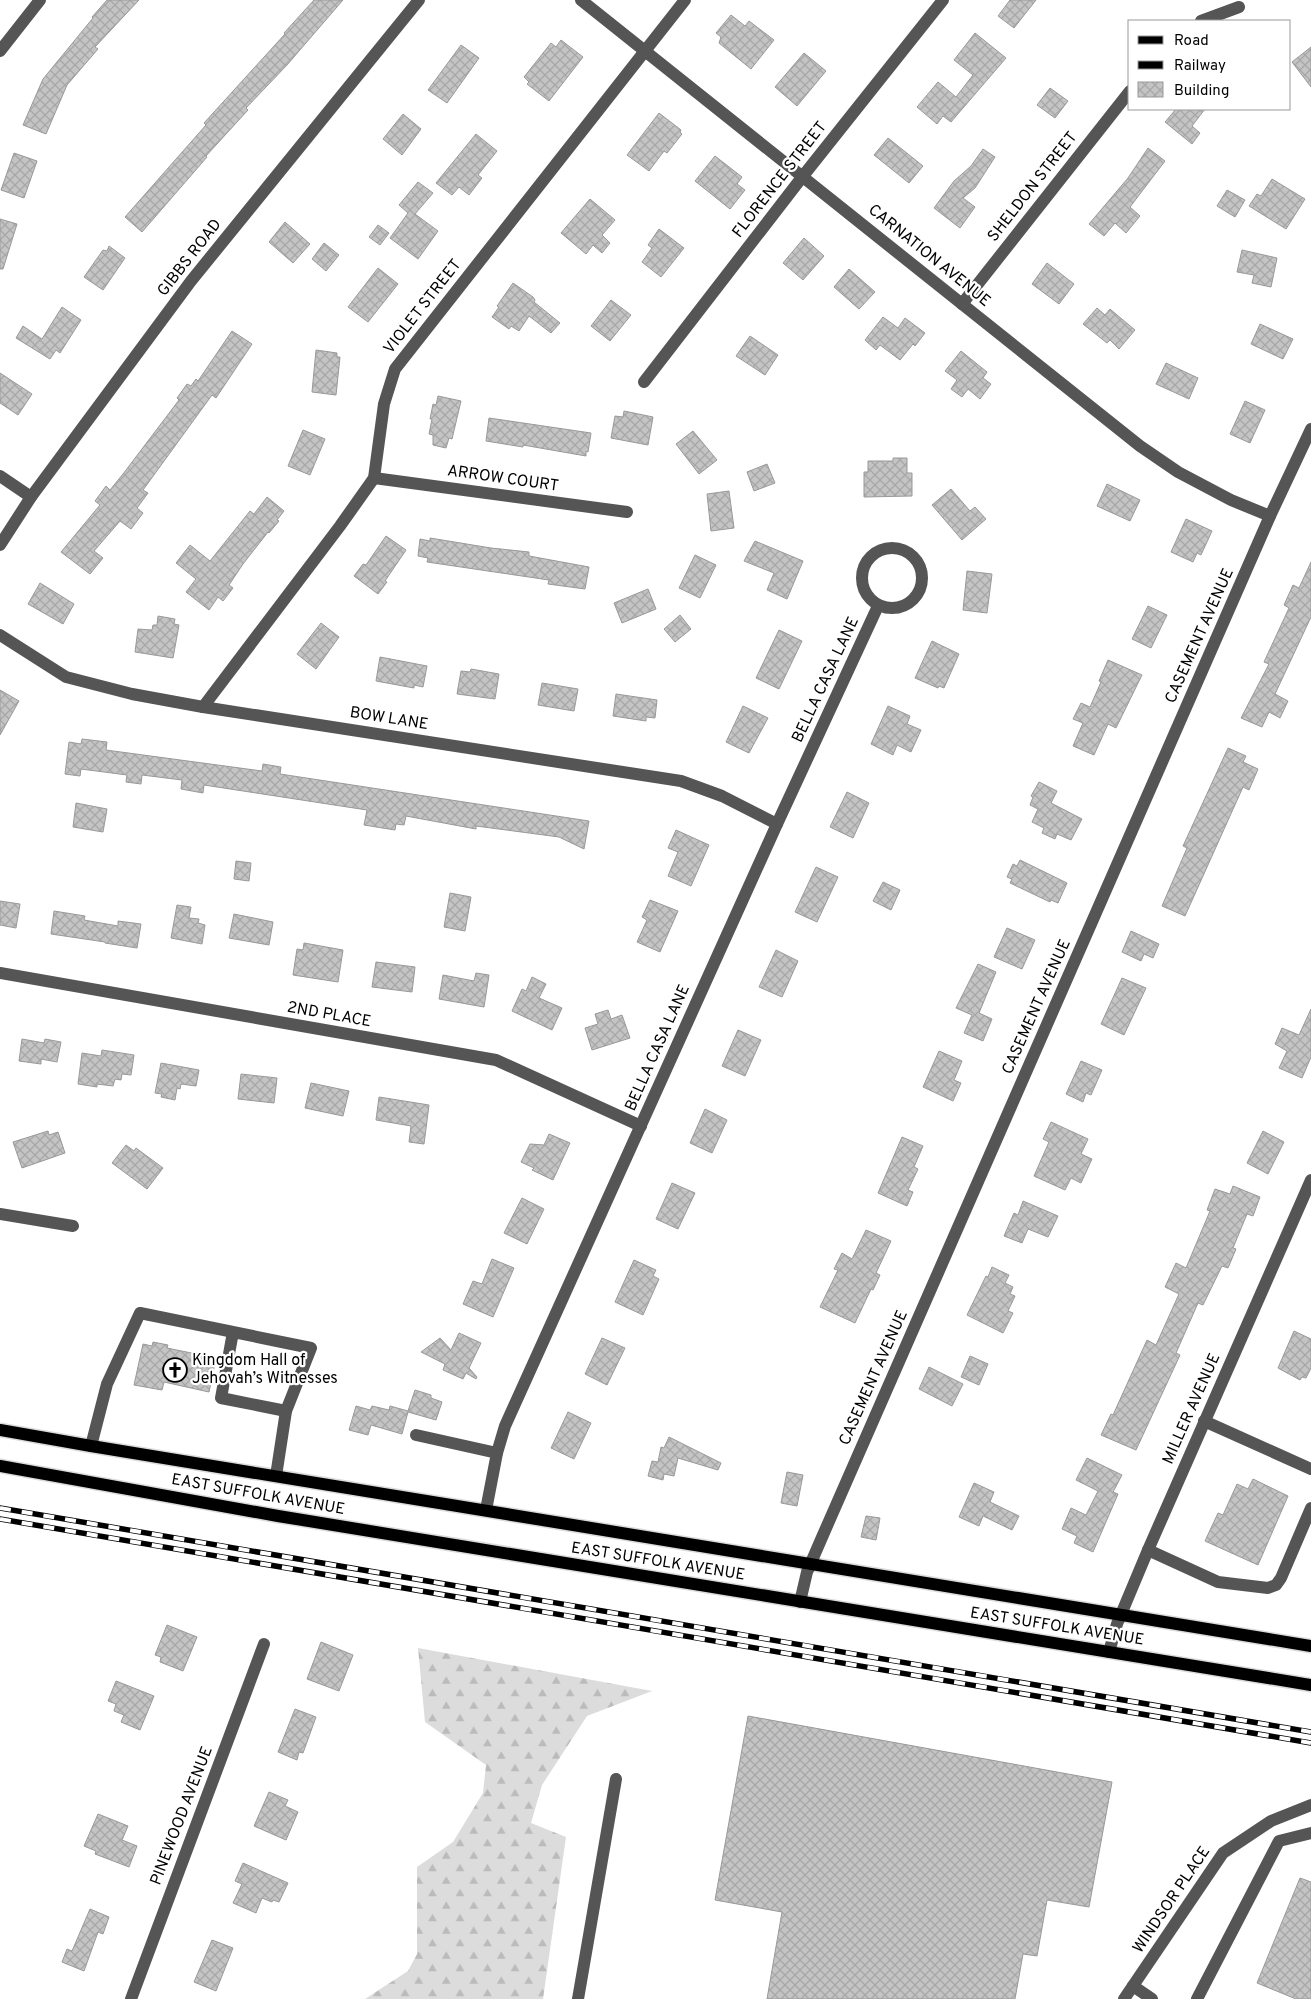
<svg xmlns="http://www.w3.org/2000/svg" width="1311" height="1999" font-family="Overpass,sans-serif">
  <defs>
    <pattern id="forest-firs" width="22" height="20" patternUnits="userSpaceOnUse" patternTransform="scale(1.25)"><rect width="22" height="20" fill="#dcdcdc"/><path d="M5 1l3.5 6h-7zM16 11l3.5 6h-7z" fill="#bbb"/></pattern>
    <pattern id="building-cross-hatch" width="8" height="8" patternUnits="userSpaceOnUse" patternTransform="scale(1.25)"><rect width="8" height="8" fill="#c4c4c4"/><path d="M0 0l8 8M0 8l8-8" fill="none" stroke="#a7a7a7"/></pattern>
  </defs>
  <rect width="100%" height="100%" fill="#fff"/>
  <path fill="url(#forest-firs)" d="M418,1648L652,1691L587,1716L542,1785L531,1823L566,1837L543,1999H365L408,1971L417,1954V1867L453,1842L483,1793L486,1765L425,1722Z"/>
  <g fill="url(#building-cross-hatch)" stroke="#999">
    <path d="M107,0H139L95,47L98,49L67,85L46,134L23,125L43,79L93,18L92,17Z"/>
    <path d="M314,0H343L287,65L246,108L248,110L206,156L207,157L142,232L125,217L206,125L204,123L285,34L284,33Z"/>
    <path d="M1010,0H1036L1014,28L998,16Z"/>
    <path d="M731,15L745,26L749,21L774,40L751,69L719,43L721,37L716,33Z"/>
    <path d="M975,33L1006,58L951,122L943,116L937,124L917,107L938,82L956,97L973,75L954,60Z"/>
    <path d="M561,40L583,57L549,101L527,84L529,82L524,77L551,43L556,47Z"/>
    <path d="M461,45L479,58L447,103L428,90Z"/>
    <path d="M1311,47V87L1292,62Z"/>
    <path d="M804,53L826,71L797,106L775,87Z"/>
    <path d="M1050,88L1068,101L1055,118L1037,105Z"/>
    <path d="M1176,109H1205L1192,126L1200,133L1192,144L1165,122Z"/>
    <path d="M659,113L681,130L680,132L682,134L667,153L664,151L649,171L627,155Z"/>
    <path d="M403,114L421,129L402,155L383,139Z"/>
    <path d="M476,134L497,151L478,175L482,178L469,195L459,187L452,195L436,183Z"/>
    <path d="M888,138L923,166L909,183L874,155Z"/>
    <path d="M1148,148L1165,161L1130,207L1140,216L1126,233L1115,223L1104,236L1089,224L1128,178Z"/>
    <path d="M983,149L995,157L975,188L963,198L975,207L960,228L934,208L954,181L971,166Z"/>
    <path d="M14,153L37,161L24,198L1,190Z"/>
    <path d="M715,156L742,177L737,184L745,190L730,209L695,181Z"/>
    <path d="M1272,179L1305,199L1286,229L1249,206L1257,194L1261,196Z"/>
    <path d="M418,182L433,193L415,214L438,231L418,259L390,238L408,213L399,205Z"/>
    <path d="M1227,190L1245,200L1235,217L1217,206Z"/>
    <path d="M590,199L615,220L602,235L610,243L602,253L593,245L586,254L561,233Z"/>
    <path d="M0,219L17,224L3,269H0Z"/>
    <path d="M285,222L310,244L293,263L269,242Z"/>
    <path d="M378,225L389,233L380,245L369,237Z"/>
    <path d="M659,229L684,248L661,277L642,262L652,248L648,245Z"/>
    <path d="M804,238L824,256L803,280L783,263Z"/>
    <path d="M324,243L339,255L326,271L312,259Z"/>
    <path d="M109,246L125,258L103,290L84,277L103,250L107,251Z"/>
    <path d="M1242,250L1277,258L1271,287L1252,283L1254,275L1237,272Z"/>
    <path d="M1047,263L1074,284L1059,304L1032,284Z"/>
    <path d="M378,268L398,284L368,322L348,307Z"/>
    <path d="M849,269L875,292L859,309L834,287Z"/>
    <path d="M513,283L533,297L535,300L534,302L560,323L551,333L529,316L519,331L511,326L509,329L492,317L499,307L497,306Z"/>
    <path d="M611,300L631,315L610,341L591,326Z"/>
    <path d="M62,307L81,320L60,353L56,350L50,359L16,338L23,326L42,339Z"/>
    <path d="M1097,308L1105,315L1110,309L1135,330L1119,349L1110,340L1107,343L1083,324Z"/>
    <path d="M883,317L898,328L905,318L925,333L915,346L913,344L900,360L880,345L876,350L865,340Z"/>
    <path d="M1260,324L1293,339L1283,359L1251,344Z"/>
    <path d="M232,331L252,344L216,398L212,395L143,490L148,493L137,508L143,513L131,529L120,521L94,551L103,558L90,574L61,552L100,505L95,501L106,486L110,490L123,474L179,400L177,398L187,384L191,386L196,379L198,381Z"/>
    <path d="M750,336L778,355L765,375L736,356Z"/>
    <path d="M316,350L337,353V357H340L336,395L312,392Z"/>
    <path d="M961,351L987,372L983,378L991,384L980,399L968,389L962,397L951,389L957,380L945,371Z"/>
    <path d="M1166,363L1198,378L1189,399L1156,384Z"/>
    <path d="M0,373L32,394L18,415L0,403Z"/>
    <path d="M438,396L461,401L452,439L449,438L446,448L433,445V435L429,434L432,419H430L433,404L436,405Z"/>
    <path d="M1245,401L1265,410L1250,443L1230,434Z"/>
    <path d="M624,411L653,417L648,445L611,438L615,416L623,417Z"/>
    <path d="M489,418L591,433L588,452L586,451V456L523,445V447L486,441Z"/>
    <path d="M303,430L325,439L310,475L288,466Z"/>
    <path d="M693,431L717,460L699,474L676,444Z"/>
    <path d="M893,458H907V473H912V496L864,497V472H868V461H893Z"/>
    <path d="M767,464L775,483L754,491L747,472Z"/>
    <path d="M1107,484L1140,500L1130,521L1097,506Z"/>
    <path d="M951,489L970,511L975,507L986,519L962,540L932,505Z"/>
    <path d="M729,491L734,528L711,531L707,494Z"/>
    <path d="M267,497L284,511L277,520L279,521L269,533L268,532L243,564L229,585L233,588L223,601L218,597L209,610L186,592L196,579L176,563L190,545L210,561L250,511L254,514Z"/>
    <path d="M1186,519L1212,531L1201,555L1197,553L1193,562L1171,552Z"/>
    <path d="M386,536L406,550L385,581L387,582L378,594L354,576L363,564L366,565Z"/>
    <path d="M430,538L491,548L529,552V556L589,567L585,589L548,584L549,580L427,562L428,558L418,556L420,539L430,541Z"/>
    <path d="M755,541L803,561L787,599L767,590L774,573L744,561Z"/>
    <path d="M695,555L716,565L700,598L679,588Z"/>
    <path d="M1311,562V617L1275,694L1288,701L1280,718L1269,712L1262,727L1241,718L1269,664L1264,662L1289,608L1284,605L1293,585L1299,588Z"/>
    <path d="M967,571L992,574L987,613L963,610Z"/>
    <path d="M40,583L74,604L63,624L28,604Z"/>
    <path d="M648,589L656,609L622,623L614,603Z"/>
    <path d="M1148,606L1167,615L1151,648L1132,639Z"/>
    <path d="M680,615L691,629L675,642L664,629Z"/>
    <path d="M158,616L175,619L174,624L179,625L173,658L135,652L138,629L152,630L153,625H157Z"/>
    <path d="M321,623L339,637L316,669L297,654Z"/>
    <path d="M779,630L802,641L779,689L756,678Z"/>
    <path d="M932,641L959,654L944,688L939,686L938,688L915,678Z"/>
    <path d="M380,657L427,666L423,687L414,685V688L376,681Z"/>
    <path d="M1108,660L1142,675L1116,728L1108,724L1094,755L1073,746L1083,723L1073,719L1081,703L1090,707L1101,682L1099,681Z"/>
    <path d="M471,669L499,674L495,699L457,694L461,671L470,672Z"/>
    <path d="M542,683L578,689L574,711L538,705Z"/>
    <path d="M0,690L19,701L0,735Z"/>
    <path d="M616,694L657,700L655,718L646,717V721L613,716Z"/>
    <path d="M743,706L768,718L749,753L726,742Z"/>
    <path d="M888,706L910,716L907,724L921,730L911,752L897,745L893,755L871,744Z"/>
    <path d="M82,739L107,742L106,750L262,771L263,764L281,767L280,774L589,821L584,849L559,837L476,826V829L406,816L404,825L396,824L395,830L364,825L367,810L204,785L203,793L181,789L182,780L142,775L141,784L126,782L127,775L81,769L80,776L65,774L69,742L81,744Z"/>
    <path d="M1228,748L1246,756L1243,762L1258,769L1249,790L1243,787L1185,916L1162,906L1187,848L1183,846Z"/>
    <path d="M1039,782L1057,791L1051,803L1082,819L1071,840L1057,834L1055,839L1042,833L1044,828L1032,822L1038,809L1030,805L1033,797L1031,796Z"/>
    <path d="M847,792L869,803L853,838L830,827Z"/>
    <path d="M76,803L107,809L103,832L73,827Z"/>
    <path d="M676,830L709,845L691,886L668,876L678,852L668,848Z"/>
    <path d="M1020,860L1067,883L1058,903L1051,900L1050,902L1010,883L1012,879L1007,877L1013,864L1017,866Z"/>
    <path d="M236,861L251,863L249,881L234,879Z"/>
    <path d="M816,867L838,877L817,922L795,912Z"/>
    <path d="M883,882L900,890L891,910L873,901Z"/>
    <path d="M450,893L471,897L465,931L444,927Z"/>
    <path d="M650,900L678,911L660,952L637,942L647,920L642,917Z"/>
    <path d="M0,901L20,904L16,928L0,925Z"/>
    <path d="M177,905L191,907L189,918L199,919L198,923L205,925L202,944L171,938Z"/>
    <path d="M54,911L85,916L84,920L118,926V921L141,924L137,948L105,943V942L51,934Z"/>
    <path d="M234,914L273,922L269,945L229,938Z"/>
    <path d="M1007,928L1035,940L1022,969L994,957Z"/>
    <path d="M1131,931L1159,944L1153,958L1144,954L1141,961L1122,952Z"/>
    <path d="M304,943L343,950L338,982L293,975L297,949L303,950Z"/>
    <path d="M776,950L798,961L782,997L759,987Z"/>
    <path d="M376,962L415,967L412,992L372,987Z"/>
    <path d="M978,964L996,972L979,1013L992,1019L983,1041L964,1033L972,1015L956,1008Z"/>
    <path d="M476,973L489,975L484,1007L439,999L443,975L474,981Z"/>
    <path d="M532,977L546,984L539,998L562,1008L552,1030L512,1011L522,989L526,991Z"/>
    <path d="M1122,978L1146,988L1124,1035L1101,1024Z"/>
    <path d="M1311,1009V1057L1302,1078L1279,1068L1287,1051L1275,1044L1282,1028L1299,1035Z"/>
    <path d="M608,1010L611,1019L622,1015L630,1038L592,1050L585,1028L598,1024L595,1014Z"/>
    <path d="M738,1030L761,1040L745,1076L722,1066Z"/>
    <path d="M22,1039L44,1043L45,1039L61,1042L57,1062L41,1059V1064L19,1061Z"/>
    <path d="M102,1050L134,1055L131,1075L122,1074L121,1080L115,1079L113,1086L97,1084V1087L78,1084L82,1053L101,1056Z"/>
    <path d="M939,1051L962,1061L954,1080L961,1083L953,1101L923,1087Z"/>
    <path d="M1081,1061L1102,1070L1091,1095L1086,1093L1083,1102L1066,1094Z"/>
    <path d="M161,1063L199,1070L196,1086L181,1084L180,1089L177,1088L175,1100L161,1097L162,1094L155,1093Z"/>
    <path d="M241,1074L277,1078L274,1103L238,1099Z"/>
    <path d="M311,1083L349,1091L343,1116L305,1108Z"/>
    <path d="M379,1097L429,1105L424,1144L409,1142L411,1126L376,1120Z"/>
    <path d="M705,1109L727,1120L712,1153L690,1143Z"/>
    <path d="M1051,1122L1088,1139L1081,1154L1092,1159L1081,1183L1071,1178L1065,1190L1034,1176L1049,1142L1043,1139Z"/>
    <path d="M48,1131L49,1135L58,1132L65,1153L22,1168L13,1142Z"/>
    <path d="M1263,1131L1284,1142L1268,1174L1247,1163Z"/>
    <path d="M549,1134L570,1143L553,1180L532,1170L534,1168L521,1162L530,1144L544,1145Z"/>
    <path d="M902,1137L923,1146L914,1167L918,1169L908,1190L913,1192L907,1206L878,1193Z"/>
    <path d="M126,1145L134,1151L136,1148L163,1168L147,1189L112,1163Z"/>
    <path d="M672,1183L695,1193L678,1229L656,1219Z"/>
    <path d="M1233,1186L1260,1197L1253,1216L1247,1214L1233,1248L1236,1249L1228,1268L1222,1266L1203,1305L1198,1303L1176,1353L1180,1355L1136,1450L1101,1435L1111,1414L1113,1415L1147,1340L1156,1345L1179,1294L1165,1287L1176,1263L1186,1268L1210,1211L1207,1210L1215,1189L1230,1194Z"/>
    <path d="M522,1198L544,1209L527,1244L504,1233Z"/>
    <path d="M1023,1201L1058,1216L1048,1237L1028,1229L1022,1243L1004,1236L1014,1213L1018,1215Z"/>
    <path d="M866,1230L891,1241L876,1273L880,1275L873,1290L871,1289L855,1323L820,1307L838,1270L834,1269L842,1253L852,1259Z"/>
    <path d="M492,1259L514,1268L493,1317L463,1304L473,1281L482,1284Z"/>
    <path d="M634,1260L656,1270L653,1276L659,1279L643,1315L615,1302Z"/>
    <path d="M992,1267L1009,1275L1005,1283L1013,1287L1010,1294L1015,1296L1008,1311L1013,1313L1003,1333L967,1315L986,1276L988,1277Z"/>
    <path d="M1294,1331L1311,1339V1368L1306,1378L1302,1377L1300,1380L1278,1368Z"/>
    <path d="M459,1333L481,1343L469,1368L477,1377L476,1379L466,1373L463,1379L443,1370L445,1364L421,1352L440,1338L451,1350Z"/>
    <path d="M602,1338L625,1348L607,1385L585,1374Z"/>
    <path d="M153,1342L168,1345L167,1348L216,1358L209,1392L164,1382L162,1390L134,1385L143,1344L152,1346Z"/>
    <path d="M970,1356L988,1364L979,1385L961,1377Z"/>
    <path d="M929,1367L963,1384L952,1406L919,1389Z"/>
    <path d="M415,1390L431,1395V1398L442,1402L436,1420L408,1412L402,1434L371,1425L368,1435L349,1430L356,1406L370,1410L372,1406L389,1410L390,1406L408,1411Z"/>
    <path d="M568,1412L591,1423L574,1459L551,1448Z"/>
    <path d="M669,1437L721,1463L718,1470L678,1458L674,1476L664,1474L663,1480L648,1476L652,1461L658,1462L661,1447L664,1448Z"/>
    <path d="M1087,1458L1122,1475L1113,1492L1118,1494L1093,1552L1074,1543L1077,1536L1062,1529L1071,1508L1086,1515L1098,1491L1076,1480Z"/>
    <path d="M787,1472L803,1475L797,1506L781,1503Z"/>
    <path d="M1253,1479L1288,1496L1258,1565L1205,1541L1218,1513L1223,1515L1237,1484L1248,1489Z"/>
    <path d="M974,1483L994,1492L990,1502L1019,1516L1012,1530L983,1516L979,1526L959,1517Z"/>
    <path d="M866,1516L880,1518L876,1540L861,1537Z"/>
    <path d="M167,1625L197,1637L183,1671L160,1662L161,1657L155,1655Z"/>
    <path d="M321,1642L353,1655L339,1691L307,1679Z"/>
    <path d="M116,1681L154,1696L140,1730L121,1722L124,1715L114,1711L116,1704L108,1701Z"/>
    <path d="M295,1709L316,1717L303,1753L299,1752L297,1760L278,1752Z"/>
    <path d="M748,1716L1112,1782L1089,1907L1047,1900L1037,1956L1023,1954L1015,1999H767L782,1912L715,1900Z"/>
    <path d="M269,1792L288,1800L285,1806L298,1812L286,1840L254,1826Z"/>
    <path d="M98,1814L128,1826L122,1840L137,1846L129,1867L95,1854L96,1851L84,1846Z"/>
    <path d="M243,1863L288,1883L279,1902L273,1900L272,1902L262,1898L256,1913L233,1903L242,1884L235,1881Z"/>
    <path d="M1300,1878L1311,1882V1999H1296L1257,1983Z"/>
    <path d="M90,1909L109,1917L103,1934L98,1932L84,1971L62,1962L67,1949L72,1951Z"/>
    <path d="M212,1940L233,1948L216,1991L194,1982Z"/>
  </g>
  <g fill="none" stroke-linecap="round" stroke-linejoin="round">
    <g stroke="#dbdbdb" stroke-width="15">
      <g id="major">
        <path d="M0,1430L91,1446L1311,1646"/>
        <path d="M0,1466L278,1516L1311,1685"/>
      </g>
    </g>
    <g stroke="#555" stroke-width="12">
      <path d="M581,0L1140,446L1178,472L1231,500L1270,516"/>
      <path d="M1201,21L1239,7"/>
      <path d="M0,51L40,0"/>
      <path d="M962,304L1130,91"/>
      <path d="M644,382L803,176L943,0"/>
      <path d="M0,476L31,497"/>
      <path d="M374,478L627,512"/>
      <path d="M0,545L31,497L191,281L419,0"/>
      <circle cx="892" cy="578" r="30"/>
      <path d="M0,635L66,677L132,694L203,707L681,781L722,796L777,824"/>
      <path d="M203,707L340,526L374,478L384,404L395,369L685,0"/>
      <path d="M0,973L496,1060L641,1126"/>
      <path d="M0,1214L73,1226"/>
      <path d="M1204,1421L1311,1469"/>
      <path d="M416,1435L497,1453"/>
      <path d="M91,1446L107,1384L140,1313L311,1348L286,1411L221,1398L233,1332"/>
      <path d="M276,1476L286,1411"/>
      <path d="M486,1510L497,1453L505,1426L777,824L878,606"/>
      <path d="M1148,1550L1218,1582L1268,1588L1276,1585L1281,1578L1311,1508"/>
      <path d="M800,1602L807,1572L823,1535L1270,516L1311,429"/>
      <path d="M1109,1652L1117,1624L1148,1550L1311,1180"/>
      <path d="M1133,1986L1152,1999"/>
      <path d="M131,1999L264,1644"/>
      <path d="M578,1999L616,1779"/>
      <path d="M1124,1999L1223,1853L1271,1821L1311,1805"/>
      <path d="M1197,1999L1279,1841L1311,1833"/>
    </g>
    <use href="#major" stroke="#000" stroke-width="12"/>
    <g stroke="#000" stroke-width="5.5">
      <g id="rail">
        <path d="M0,1508L1311,1732"/>
        <path d="M0,1519L1311,1743"/>
      </g>
    </g>
    <use href="#rail" stroke="#fff" stroke-width="4" stroke-dasharray="11" stroke-linecap="butt"/>
  </g>
  <defs>
    <g id="church-ring" transform="scale(1.25)"><circle r="9.5" fill="#fff" stroke="#000" stroke-width="1.5"/><path d="M-1.2-6h2.4v3.5h3.3v2.4h-3.3V6h-2.4V-.1h-3.3v-2.4h3.3Z" fill="#000"/></g>
  </defs>
  <g fill-rule="evenodd">
    <use href="#church-ring" x="175" y="1370"/>
  </g>
  <g text-anchor="middle" dominant-baseline="central" stroke-width="4.5" stroke-linejoin="round" paint-order="stroke">
    <g font-size="16" fill="#000" stroke="#fff">
      <text transform="translate(780 180) rotate(-52)">FLORENCE STREET</text>
      <text transform="translate(1033 187) rotate(-52)">SHELDON STREET</text>
      <text transform="translate(929 256) rotate(39)">CARNATION AVENUE</text>
      <text transform="translate(190 258) rotate(-52)">GIBBS ROAD</text>
      <text transform="translate(423 307) rotate(-52)">VIOLET STREET</text>
      <text transform="translate(503 479) rotate(8)">ARROW COURT</text>
      <text transform="translate(1200 636) rotate(-66)">CASEMENT AVENUE</text>
      <text transform="translate(826 680) rotate(-65)">BELLA CASA LANE</text>
      <text transform="translate(389 719) rotate(9)">BOW LANE</text>
      <text transform="translate(1037 1007) rotate(-66)">CASEMENT AVENUE</text>
      <text transform="translate(329 1015) rotate(10)">2ND PLACE</text>
      <text transform="translate(658 1048) rotate(-66)">BELLA CASA LANE</text>
      <text transform="translate(874 1378) rotate(-66)">CASEMENT AVENUE</text>
      <text transform="translate(1192 1409) rotate(-66)">MILLER AVENUE</text>
      <text transform="translate(258 1495) rotate(10)">EAST SUFFOLK AVENUE</text>
      <text transform="translate(658 1562) rotate(9)">EAST SUFFOLK AVENUE</text>
      <text transform="translate(1057 1627) rotate(9)">EAST SUFFOLK AVENUE</text>
      <text transform="translate(182 1816) rotate(-69)">PINEWOOD AVENUE</text>
      <text transform="translate(1172 1900) rotate(-56)">WINDSOR PLACE</text>
    </g>
    <g font-size="16" fill="#000" stroke="#fff" text-anchor="start">
      <text x="192" y="1361">Kingdom Hall of<tspan x="192" dy="18">Jehovah’s Witnesses</tspan></text>
    </g>
  </g>
  <rect x="1128" y="20" width="162" height="90" fill="#ffffff" stroke="#999999"/>
  <rect x="1138" y="36" width="25" height="8" fill="#000000" stroke="#999999"/>
  <text x="1174" y="45" font-size="15" fill="#000000">Road</text>
  <rect x="1138" y="61" width="25" height="8" fill="#000000" stroke="#999999"/>
  <text x="1174" y="70" font-size="15" fill="#000000">Railway</text>
  <rect x="1138" y="82" width="25" height="15" fill="url(#building-cross-hatch)" stroke="#999999"/>
  <text x="1174" y="95" font-size="15" fill="#000000">Building</text>
</svg>
